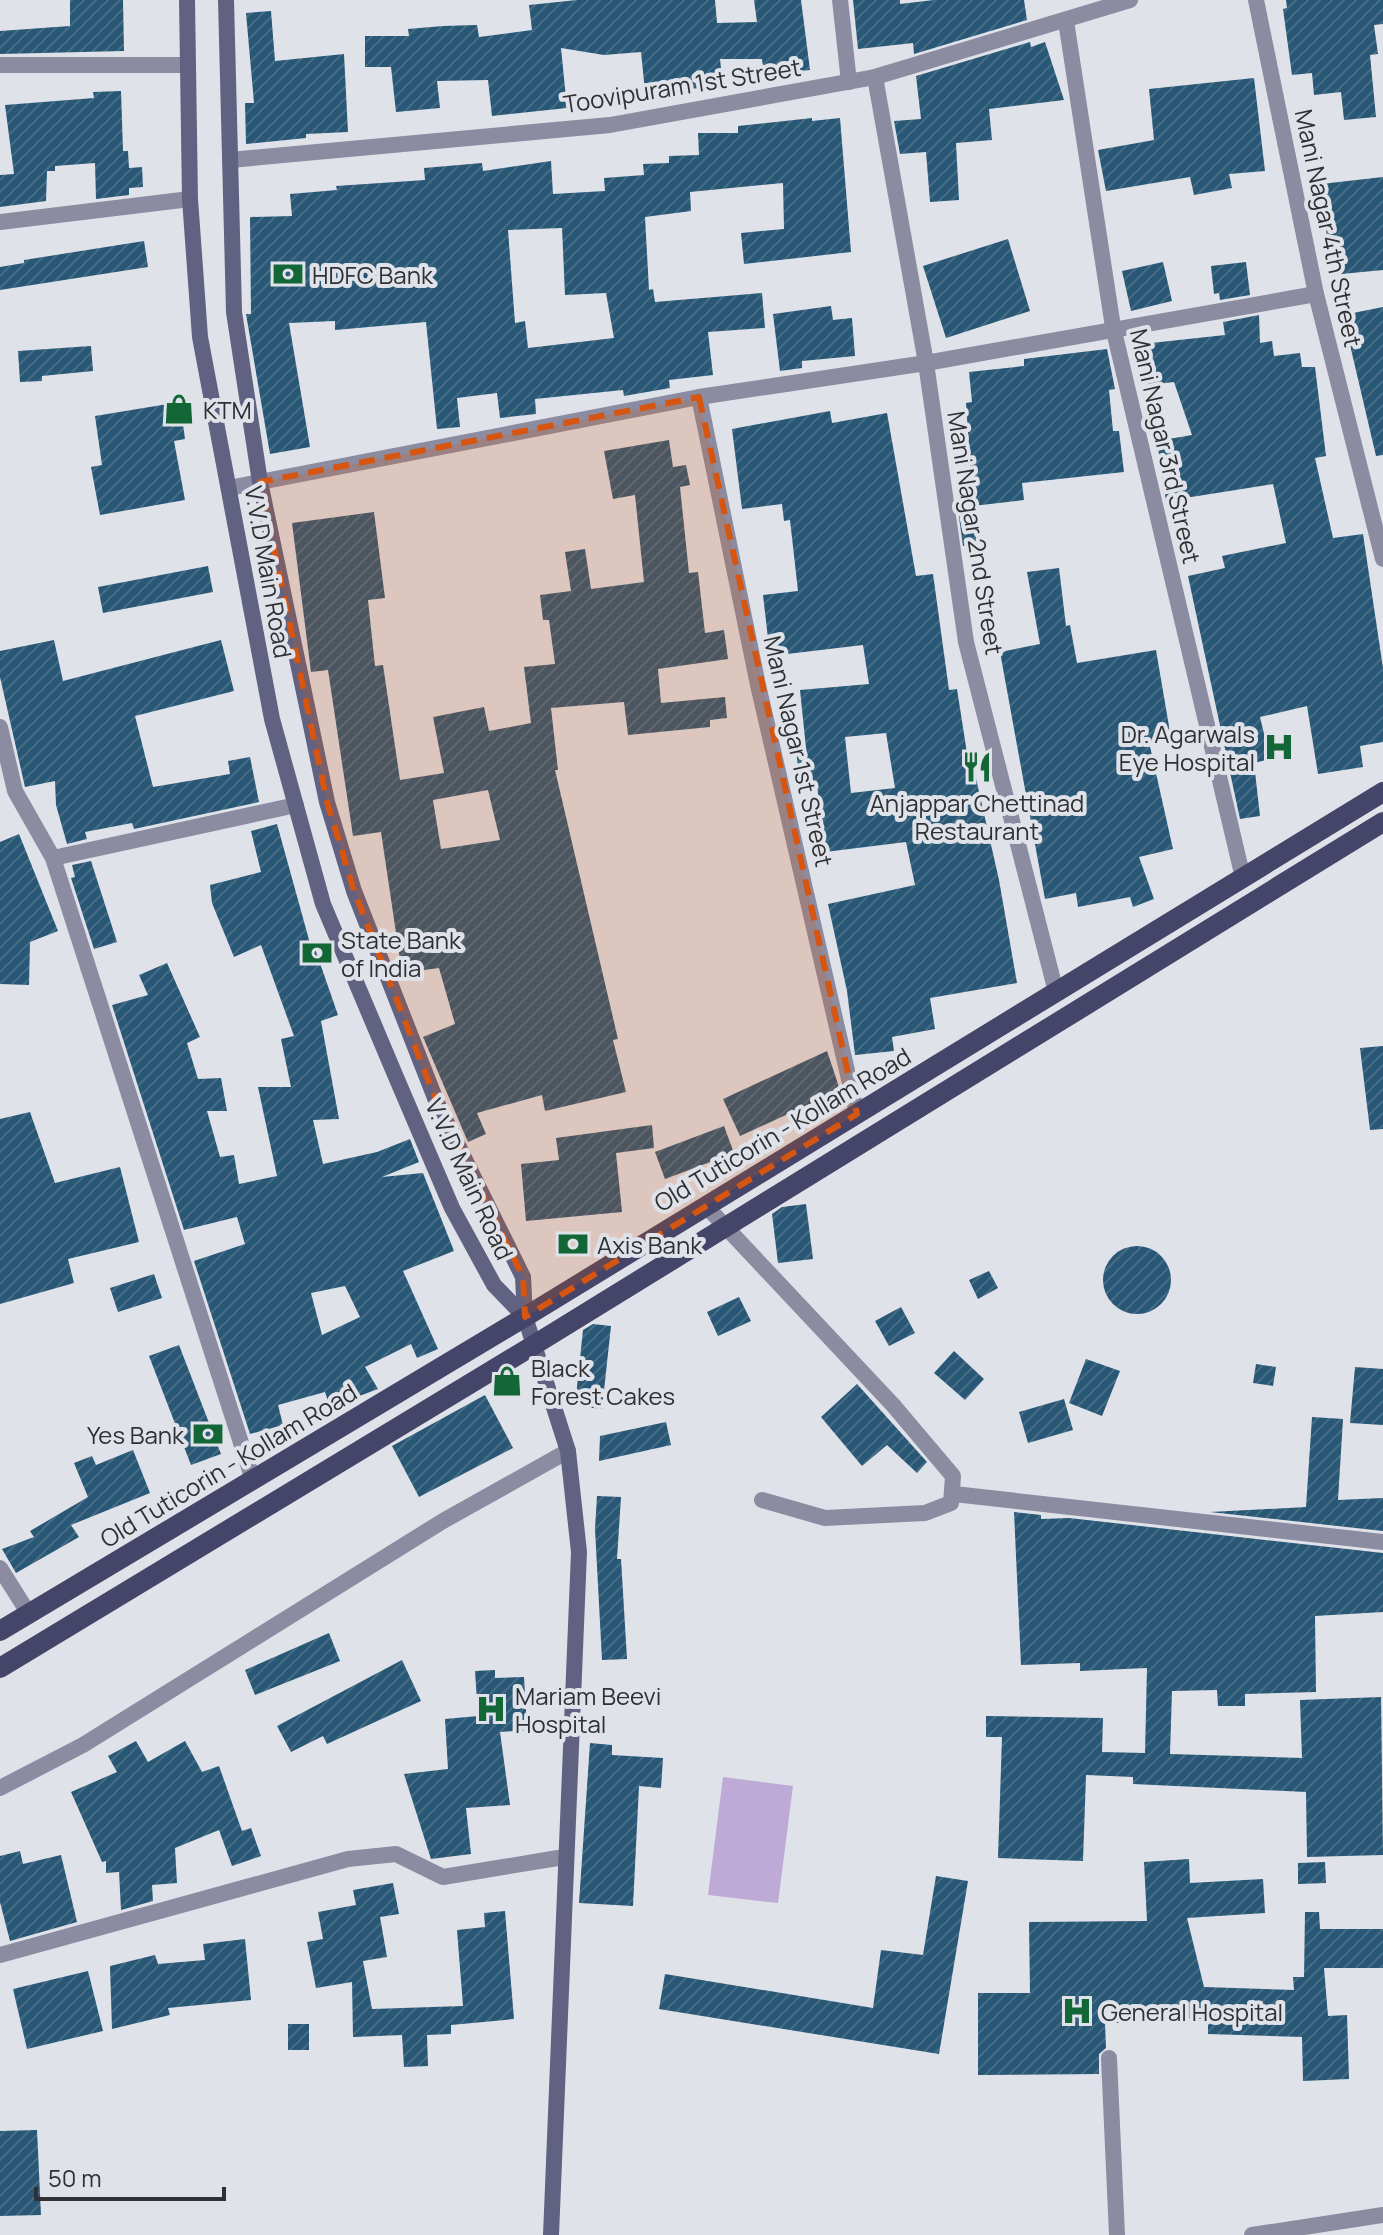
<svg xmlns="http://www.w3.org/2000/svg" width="1383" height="2235" font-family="Manrope,sans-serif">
  <defs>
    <pattern id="building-hatch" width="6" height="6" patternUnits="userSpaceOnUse" patternTransform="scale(2)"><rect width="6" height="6" fill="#295776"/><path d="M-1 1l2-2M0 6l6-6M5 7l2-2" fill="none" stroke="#476c85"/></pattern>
  </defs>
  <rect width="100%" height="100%" fill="#dfe3e9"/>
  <path fill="#beaad6" d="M723,1777L793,1786L778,1903L708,1895Z"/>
  <g fill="url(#building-hatch)" fill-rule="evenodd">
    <path d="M70,0H123L124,51L0,54V31L70,26Z"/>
    <path d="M577,0H715L717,23L757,22L754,0H801L810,70L764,75L762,59H720L723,87L645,91L641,52L604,55L561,48L567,108L492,116L488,80L437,81L440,108L396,112L391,67H365V36H409L408,29L443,26L477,25L479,37L532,30L529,5Z"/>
    <path d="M853,0H900V4L934,0H1024L1027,20L914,54L913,43L858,49Z"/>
    <path d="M1286,0H1383V24L1374,25L1378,54L1370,55L1376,117L1344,120L1341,92L1314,95L1312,73L1292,75L1283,9L1287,8Z"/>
    <path d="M271,11L275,61L344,54L348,132L306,134V138L246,144L245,103H254L246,13Z"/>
    <path d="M1030,42L1031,47L1045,42L1064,100L989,109L992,140L956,143L959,200L930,202L926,152L900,154L894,121L921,119L916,76Z"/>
    <path d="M1254,78L1265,171L1229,174L1232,188L1194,195L1190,177L1106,191L1098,150L1154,140L1149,89Z"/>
    <path d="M121,91L123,151H128L129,168L142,167L143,187L129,188V195L96,199L95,163L55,166V171H47L46,201L0,207V175L14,174L5,105L94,98L93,92Z"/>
    <path d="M812,118V121L840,118L851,252L744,264L741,233L784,229L783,183L690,192L691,211L645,217L649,290L653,289L655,302L762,293L765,328L708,332L713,375L669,380L670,388L624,396L623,390L535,399L536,414L500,418L497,393L457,398L460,427L437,429L426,322L335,330V321L289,323L310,447L270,454L246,314H251L250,217L292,216L290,194L337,190L336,186L425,180L424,168L482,163L483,171L551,161L553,194L605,191L604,178L644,175L643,164L669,163V156L699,155L698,133H738V126ZM562,228L565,295L606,293L614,338L528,348L525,321L515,323L508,230Z"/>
    <path d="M1383,177V270L1331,275L1321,184Z"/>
    <path d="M1008,239L1030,311L946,338L923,266Z"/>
    <path d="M144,241L148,267L0,290V267L24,263V260Z"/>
    <path d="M1163,262L1172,301L1131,311L1122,271Z"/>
    <path d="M1246,262L1250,295L1220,300L1219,293L1214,294L1211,266Z"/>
    <path d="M831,306L833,320L852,318L855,356L802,361V368L780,371L773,314Z"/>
    <path d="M1383,307V455L1376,456L1343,315Z"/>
    <path d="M1259,315L1260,343L1272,341L1274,356L1300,353L1302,367H1315L1326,456L1315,458L1333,538L1363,534L1383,668V742L1360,746L1363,767L1318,774L1307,706L1260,717L1270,759L1254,763L1260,816L1240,819L1188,576L1225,568L1222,556L1286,543L1273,484L1166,501L1157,441L1192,435L1174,382L1148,385L1142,344L1225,335L1223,322Z"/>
    <path d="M91,346L93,371L42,376V381L20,382L18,351Z"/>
    <path d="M1107,349L1115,389L1109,390L1113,431H1119L1124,472L1022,483L1024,500L973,506L966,403L972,402L969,372L1024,366V359Z"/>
    <path d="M180,402L185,439L174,441L185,500L100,515L91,467L102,465L95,416Z"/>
    <path d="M830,411L832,423L887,413L916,576L933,574L949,690L957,689L969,766L973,765L999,880L1017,983L930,998L935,1029L892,1037L894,1051L855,1055L847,991L828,904L915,885L906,842L825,852L817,785L800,787L796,749L806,748L800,690L869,684L863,645L770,656L763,595L798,591L790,520L784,521L782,504L742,509L732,429ZM886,733L895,788L851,793L845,737Z"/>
    <path d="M669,440L673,467L686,465L690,485L680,487L689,573L698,572L705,633L724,630L728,659L658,669L661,703L725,697L727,718L710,720V727L628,735L624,702L551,708L558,770H555L618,1039L613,1040L626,1092L545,1111L542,1095L477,1113L486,1134L468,1142L423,1037L455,1024L439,968L402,973L381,832L353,836L328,670L311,672L292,523L374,512L385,598L368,600L375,666L383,665L400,780L444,773L433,717L484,707L489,731L531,723L524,667L555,664L549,620H543L540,595L571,591L565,552L585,549L591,589L644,582L635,495L613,499L604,451ZM488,790L500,840L441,849L433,800Z"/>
    <path d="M978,506L984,543L963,546L958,510Z"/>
    <path d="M208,566L213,592L103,613L98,587Z"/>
    <path d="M1059,568L1066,626L1070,625L1077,663L1156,650L1171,738L1149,742L1173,849L1139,857L1154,899L1133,907L1130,897L1078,907L1076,893L1045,899L1000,652L1040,644L1027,572Z"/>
    <path d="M54,640L63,681L221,640L234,691L135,716L153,787L230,774L228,761L250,757L259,802L134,829L132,823L85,832L87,839L67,844L56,805L55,781L25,787L0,677V651Z"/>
    <path d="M277,824L311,947L314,946L338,1015L321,1021L339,1119L313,1120L323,1164L377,1152L410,1139L419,1162L382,1177L423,1173L454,1251L403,1271L438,1349L417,1358L411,1344L365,1367L378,1389L330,1407L325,1392L278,1405L283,1425L250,1434L194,1261L245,1244L237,1217L184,1230L112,1005L148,995L139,975L167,963L200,1037L187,1043L198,1079L221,1078L227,1111H207L220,1157L234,1155L239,1184L277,1176L258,1087H291L281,1039L294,1036L261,945L234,957L212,903L210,885L261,872L251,831ZM345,1286L360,1317L322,1335L311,1293Z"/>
    <path d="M19,834L58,931L30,942L29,985L0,984V842Z"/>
    <path d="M91,861L117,942L94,949L71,878L75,877L72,865Z"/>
    <path d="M1383,1046V1129L1370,1130L1360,1048Z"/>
    <path d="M827,1051L840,1090L740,1136L723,1099Z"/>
    <path d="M30,1112L55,1183L120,1167L139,1242L68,1259L74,1283L0,1304V1119Z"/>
    <path d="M652,1125L654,1148L616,1153L622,1212L526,1221L521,1164L559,1160L556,1138Z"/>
    <path d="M724,1126L734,1153L665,1179L655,1152Z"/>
    <path d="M806,1204L813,1259L778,1263L772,1214L782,1207Z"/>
    <circle cx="1137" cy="1280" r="34"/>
    <path d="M989,1271L998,1288L978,1299L969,1280Z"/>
    <path d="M154,1274L162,1298L118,1312L110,1288Z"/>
    <path d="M739,1297L751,1321L718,1336L707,1312Z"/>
    <path d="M901,1307L915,1333L889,1346L875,1321Z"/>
    <path d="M593,1324L611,1326L602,1409L575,1406L583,1330Z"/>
    <path d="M179,1345L221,1454L191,1465L149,1356Z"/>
    <path d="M954,1351L984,1379L965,1400L934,1373Z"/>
    <path d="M1086,1359L1120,1371L1102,1416L1069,1403Z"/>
    <path d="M1256,1364L1276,1367L1273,1386L1253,1383Z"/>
    <path d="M1355,1367L1383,1369V1425L1350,1423Z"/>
    <path d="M857,1384L927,1462L917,1473L887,1445L862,1466L821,1417Z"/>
    <path d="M485,1395L513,1448L419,1497L392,1446Z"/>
    <path d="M1064,1399L1073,1430L1028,1443L1019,1412Z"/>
    <path d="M1312,1417L1343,1419L1338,1500L1383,1498V1531L1210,1512L1306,1507Z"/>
    <path d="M666,1422L671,1445L599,1461L600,1436Z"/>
    <path d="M133,1450L150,1493L71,1525L79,1537L16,1573L2,1549L34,1537L30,1531L88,1497L74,1463L92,1456L96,1465Z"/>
    <path d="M597,1496L621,1497L617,1559H621L627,1659L602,1660L595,1529Z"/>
    <path d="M1014,1512L1041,1515V1519L1069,1518L1383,1553V1612L1315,1616L1316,1692L1245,1694V1706H1218L1217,1690L1172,1691L1170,1754L1302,1758L1300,1700L1381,1697L1383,1855L1307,1857L1306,1792L1133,1784V1777L1086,1775L1083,1861L998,1858L1002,1737H986V1716L1103,1718L1102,1752L1145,1753L1147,1668L1080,1671V1663L1021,1665Z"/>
    <path d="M329,1633L340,1661L255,1695L245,1670Z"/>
    <path d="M402,1660L421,1701L327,1744L323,1736L291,1752L277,1726Z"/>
    <path d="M495,1670V1678L524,1677L527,1730L500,1732L510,1805L466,1808L471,1854L431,1859L404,1774L448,1769L445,1719L478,1716L475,1671Z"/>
    <path d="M136,1741L148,1762L185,1741L202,1772L219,1766L242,1831L251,1828L261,1856L232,1866L219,1830L175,1848L177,1883L152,1885L153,1901L121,1910L119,1872L106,1873V1861L102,1862L71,1792L117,1772L108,1756Z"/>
    <path d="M590,1743L612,1745V1755L663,1758L661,1788L639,1786L633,1906L579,1903Z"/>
    <path d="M20,1851L23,1864L61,1855L77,1922L10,1941L0,1902V1856Z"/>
    <path d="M1189,1859L1190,1883L1263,1879L1265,1913L1187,1918L1204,1987L1294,1990L1293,1977H1304L1305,1912H1319L1320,1929H1383V1968H1324L1328,2016L1347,2015L1349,2079L1303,2081L1302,2037L1208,2034V2019L1148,2017V2023H1105L1106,2048L1099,2054V2074L978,2075V1993H1030L1029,1922L1147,1921L1144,1862Z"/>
    <path d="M1325,1862L1326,1883L1298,1884V1863Z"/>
    <path d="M936,1876L968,1881L939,2054L659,2009L665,1974L873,2008L881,1950L923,1955Z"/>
    <path d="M393,1883L399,1914L380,1917L387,1957L363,1961L372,2009L463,2006L457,1930L485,1927L484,1913L505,1911L514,2019L451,2025V2034L427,2035L428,2066L404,2067L402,2035L353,2037L352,1982L316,1988L307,1942L323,1939L318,1912L356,1905L353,1890Z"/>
    <path d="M245,1939L251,2000L168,2008L170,2015L112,2029L110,1966L155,1955L158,1964L205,1960L203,1944Z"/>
    <path d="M88,1971L103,2031L27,2049L13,1989Z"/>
    <rect x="288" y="2024" width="21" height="26"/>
    <path d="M37,2130L41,2215L0,2216V2131Z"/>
  </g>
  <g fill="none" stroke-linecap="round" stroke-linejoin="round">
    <g stroke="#8b8ca1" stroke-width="16">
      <path d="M840,0L849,82"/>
      <path d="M1256,0L1316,294L1383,559"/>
      <path d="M1066,21L1113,327L1243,878"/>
      <path d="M0,65H188"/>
      <path d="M875,77L926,363L966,642L1056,992"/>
      <path d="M230,160L610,125L875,77L1130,0"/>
      <path d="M0,222L190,199"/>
      <path d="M699,397L758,685L857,1114"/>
      <path d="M229,488L699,397L926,363L1316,294"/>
      <path d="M0,727L15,791L53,858L296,805"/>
      <path d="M53,858L253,1480"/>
      <path d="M706,1206L893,1405L953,1476L951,1503L925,1513L825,1518L762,1500"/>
      <path d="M954,1494L1383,1542"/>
      <path d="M0,1568L29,1614"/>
      <path d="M0,1788L83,1745L443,1521L568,1451"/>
      <path d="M0,1955L348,1859L396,1854L443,1877L564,1857"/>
      <path d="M1109,2058L1117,2235"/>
      <path d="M1252,2235L1383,2215"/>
    </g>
    <g stroke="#616281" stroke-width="16">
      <path d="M187,0L190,199L200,337L272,719L323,904L396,1077L452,1208L494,1285L525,1317"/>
      <path d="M226,0L234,312L260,482L327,802L354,891L437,1103L523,1277L525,1317L568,1451L579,1552L551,2235"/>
    </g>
    <g stroke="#45456a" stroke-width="20">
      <path d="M0,1631L525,1317L1383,792"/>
      <path d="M0,1668L534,1345L1383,822"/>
    </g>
  </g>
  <path fill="#d65510" fill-opacity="0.2" stroke="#d65510" stroke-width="6" stroke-dasharray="16 10" stroke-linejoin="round" d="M699,397L857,1114L525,1317L523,1277L437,1103L354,891L327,802L260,482Z"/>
  <defs>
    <g id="bank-bare" transform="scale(2.4)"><path d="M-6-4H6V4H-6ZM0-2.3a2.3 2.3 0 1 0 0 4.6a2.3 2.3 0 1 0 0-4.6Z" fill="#136737" stroke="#dfe3e9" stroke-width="2.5" paint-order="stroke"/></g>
    <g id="shop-bare" transform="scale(2.4)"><path d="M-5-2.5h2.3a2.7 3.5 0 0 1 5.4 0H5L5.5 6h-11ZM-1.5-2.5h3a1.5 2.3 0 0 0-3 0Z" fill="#136737" stroke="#dfe3e9" stroke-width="2.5" paint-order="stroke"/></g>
    <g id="hospital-bare" transform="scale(2.4)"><path d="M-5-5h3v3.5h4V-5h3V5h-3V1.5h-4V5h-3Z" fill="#136737" stroke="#dfe3e9" stroke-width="2.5" paint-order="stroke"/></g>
    <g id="restaurant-bare" transform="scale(2.4)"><path d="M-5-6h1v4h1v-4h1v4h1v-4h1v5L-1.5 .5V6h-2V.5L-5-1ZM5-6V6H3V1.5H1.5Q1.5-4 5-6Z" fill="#136737" stroke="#dfe3e9" stroke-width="2.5" paint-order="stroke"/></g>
  </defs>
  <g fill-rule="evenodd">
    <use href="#bank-bare" x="288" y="274"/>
    <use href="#shop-bare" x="179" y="409"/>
    <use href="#hospital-bare" x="1279" y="747"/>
    <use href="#restaurant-bare" x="977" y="767"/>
    <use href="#bank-bare" x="317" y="953"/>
    <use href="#bank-bare" x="573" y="1244"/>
    <use href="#shop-bare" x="507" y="1381"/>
    <use href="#bank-bare" x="208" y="1434"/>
    <use href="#hospital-bare" x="491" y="1709"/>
    <use href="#hospital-bare" x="1077" y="2011"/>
  </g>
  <g text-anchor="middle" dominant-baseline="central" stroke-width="8" stroke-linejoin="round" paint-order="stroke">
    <g font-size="24" fill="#2f3033" stroke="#dfe3e9">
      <text transform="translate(682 85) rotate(-9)">Toovipuram 1st Street</text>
      <text transform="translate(1329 228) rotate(78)">Mani Nagar 4th Street</text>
      <text transform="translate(1166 446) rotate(77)">Mani Nagar 3rd Street</text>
      <text transform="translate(976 533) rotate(81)">Mani Nagar 2nd Street</text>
      <text transform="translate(269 572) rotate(80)">V.V.D Main Road</text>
      <text transform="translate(799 751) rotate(77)">Mani Nagar 1st Street</text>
      <text transform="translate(782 1129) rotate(-31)">Old Tuticorin - Kollam Road</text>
      <text transform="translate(470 1179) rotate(65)">V.V.D Main Road</text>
      <text transform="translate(228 1465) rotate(-31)">Old Tuticorin - Kollam Road</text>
    </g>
    <g font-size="24" fill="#2f3033" stroke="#dfe3e9" text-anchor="start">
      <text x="312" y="274">HDFC Bank</text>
      <text x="203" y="409">KTM</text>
      <text x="1255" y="733" text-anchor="end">Dr. Agarwals<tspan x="1255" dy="28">Eye Hospital</tspan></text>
      <text x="977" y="802" text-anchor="middle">Anjappar Chettinad<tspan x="977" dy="28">Restaurant</tspan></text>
      <text x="341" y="939">State Bank<tspan x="341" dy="28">of India</tspan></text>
      <text x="597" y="1244">Axis Bank</text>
      <text x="531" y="1367">Black<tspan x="531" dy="28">Forest Cakes</tspan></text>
      <text x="184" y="1434" text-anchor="end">Yes Bank</text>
      <text x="515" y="1695">Mariam Beevi<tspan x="515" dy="28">Hospital</tspan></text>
      <text x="1101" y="2011">General Hospital</text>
    </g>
  </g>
  <path d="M36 2187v12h188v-12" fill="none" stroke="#2f3033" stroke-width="4"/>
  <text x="48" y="2187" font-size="24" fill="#2f3033" stroke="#dfe3e9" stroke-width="6" paint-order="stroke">50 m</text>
</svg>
